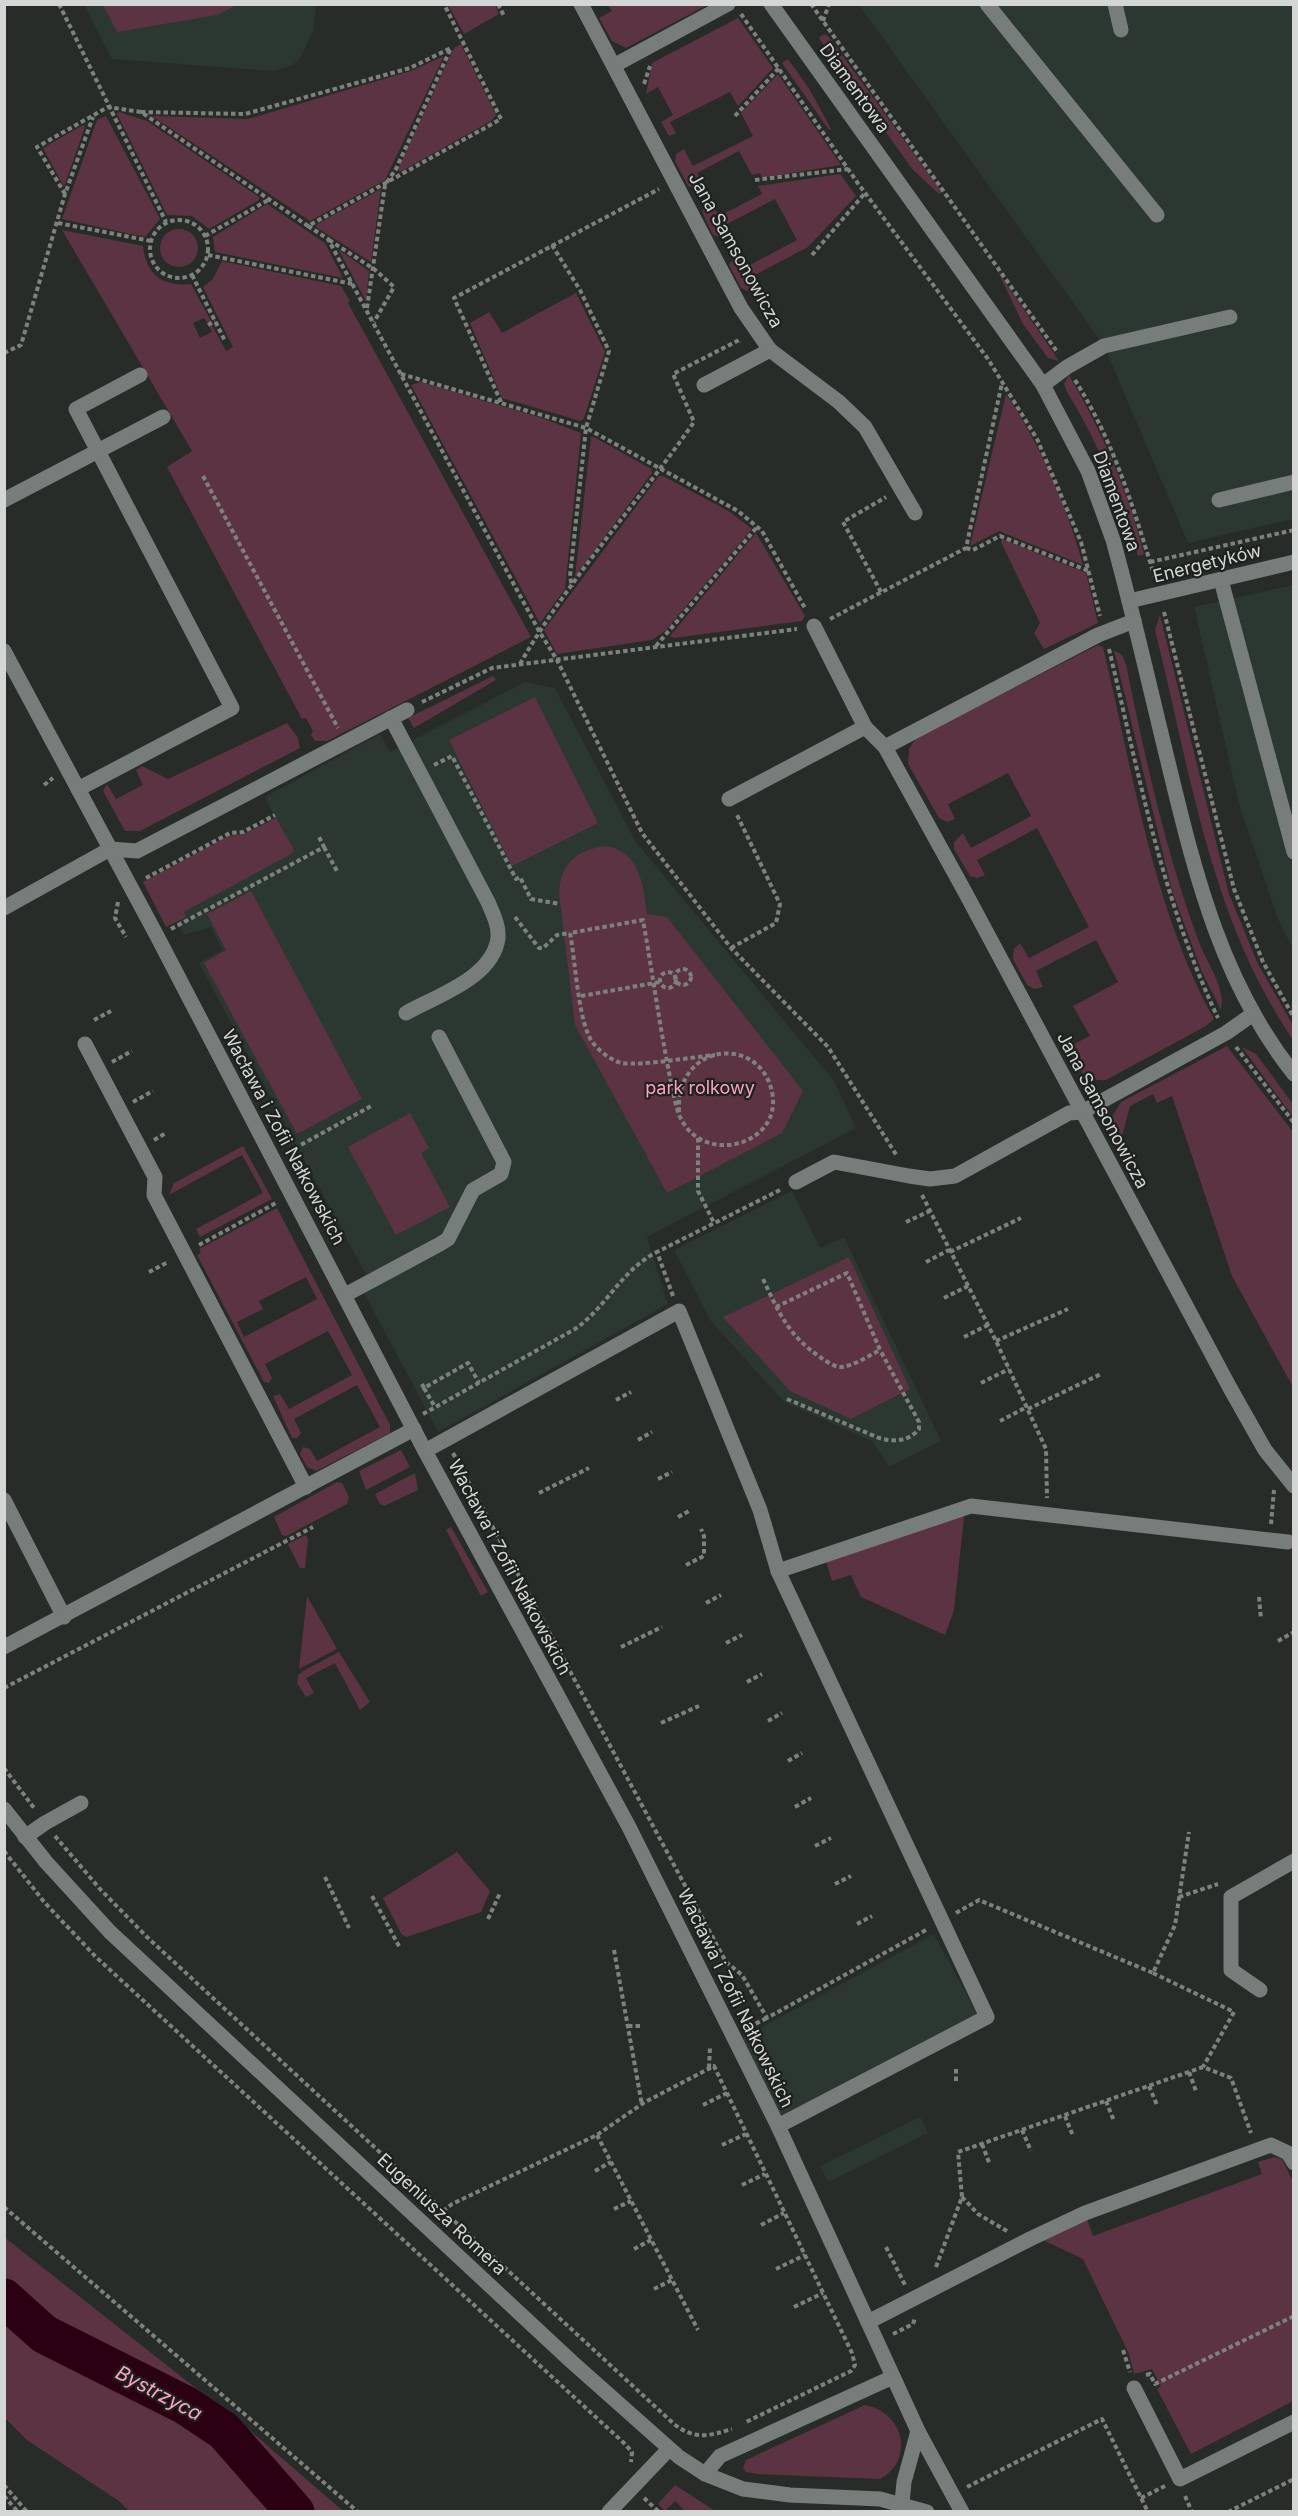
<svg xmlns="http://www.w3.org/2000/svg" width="1298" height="2516" font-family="Inter,sans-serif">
  <rect width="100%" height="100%" fill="#272c29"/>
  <g fill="#2b3731">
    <path d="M84,5H316L313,31L300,58L293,65L274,71L112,59Z"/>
    <path d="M859,5H1293V519L1188,543L1104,346Z"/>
    <path d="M1293,585V949L1278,919L1239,804L1194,607Z"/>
    <path d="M525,682L555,688L636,842L834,1081L856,1128L647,1237L668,1304L438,1432L364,1293L443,1250L437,1239L366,1275L199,963L222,950L211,927L184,935L153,877L229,836L244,834L275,818L265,797L380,734L390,752Z"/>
    <path d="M792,1191L820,1248L844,1237L941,1441L889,1467L872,1441L784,1402L710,1320L674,1250Z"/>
    <path d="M934,1934L977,2014L783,2119L740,2039Z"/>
    <path d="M920,2117L928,2133L828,2182L820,2166Z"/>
  </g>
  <g fill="#5b3342" fill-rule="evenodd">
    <path d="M103,5H237L217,15L117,32Z"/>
    <path d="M448,5H495L499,14L464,34Z"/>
    <path d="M608,5H707L626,48L612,41L599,18L612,11Z"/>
    <path d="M738,18L773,68L738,106L730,92L670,122L676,133L669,136L661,122L673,115L658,87L646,94L652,63Z"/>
    <path d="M824,34L828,36L942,192L939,194L913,170L819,38Z"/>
    <path d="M461,44L496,115L491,121L400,172L398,169L454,48Z"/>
    <path d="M444,56L385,180L310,221L152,116L248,119L411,71Z"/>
    <path d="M788,59L810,90L831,129L829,130L782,63Z"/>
    <path d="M778,74L841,165L762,178L760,173L752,175L739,151L697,173L703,186L700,189L688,186L675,161L676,154L684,149L693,166L753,136L741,113Z"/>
    <path d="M119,112L147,121L259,197V200L209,229L192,216L167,215L117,114Z"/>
    <path d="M106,116L160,219L145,237L62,219L97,120Z"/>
    <path d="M83,125L85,127L64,187L43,148Z"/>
    <path d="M840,174L856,196L808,247L751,277L758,291L752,293L741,288L729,265L739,253L746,267L797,240L775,199L725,225L731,237L725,240L713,235L703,214V209L711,202L719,216L762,194L758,186Z"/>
    <path d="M381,189L371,262L316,227L317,224Z"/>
    <path d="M267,204L325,243L343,278L215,252L213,237Z"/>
    <circle cx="179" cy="248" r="19"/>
    <path d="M62,230L143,246C146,274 162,287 191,284L211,321L208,323L204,318L193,323L200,338L212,332L209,326L212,325L226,351L233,347L203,287L213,279L222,261L341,286L350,301L348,303L531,637L327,741H315L311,735L313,731L306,718L302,719L167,467L192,451Z"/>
    <path d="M338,249L369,271L366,301Z"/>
    <path d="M997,270L1059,361L1048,358L1023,324Z"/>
    <path d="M576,293L605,352L584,418L581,421L502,398L470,323L489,312L502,333Z"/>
    <path d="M1069,375C1102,432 1128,491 1144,554L1138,556C1121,498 1098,442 1066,390L1064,384Z"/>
    <path d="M420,382L542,418L581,433L565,589L540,623L411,385Z"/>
    <path d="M1006,394C1041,446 1066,504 1083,565L999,531L970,546Z"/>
    <path d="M591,437H594L651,469L652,473L575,577Z"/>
    <path d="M659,476H663L730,512L752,529L665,631L652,640L557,654L544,630Z"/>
    <path d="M756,533L805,616L802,621L674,638L670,636Z"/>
    <path d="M1002,539L1086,573L1098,623L1044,649L1034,633L1040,623L1001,542Z"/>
    <path d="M1160,615L1229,894L1258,964L1293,1025V1040C1210,918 1190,770 1155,630Z"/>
    <path d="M1098,645L1103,647C1132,768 1153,910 1214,1019L1206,1026L1106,1080C1082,1082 1077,1066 1068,1047L1090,1036L1073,1006L1118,982L1096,940L1036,971L1043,987L1034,989L1027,985L1013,959L1014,949L1020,943L1029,958L1089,927L1037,828L977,860L985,875L977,878L970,876L954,849V842L963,833L971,848L1031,816L1008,773L948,804L955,819L947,822L939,818L908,764L909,749L917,737Z"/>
    <path d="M1114,650L1122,655L1126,664C1144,754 1167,857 1199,942C1207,964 1226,987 1221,1010L1202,972L1172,891Z"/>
    <path d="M493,676L496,680L414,728L408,718Z"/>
    <path d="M535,697L598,823L512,866L449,740Z"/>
    <path d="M287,723L298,738L300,748L140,831H125L103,791L107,784L116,799L143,785L136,770L142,766L168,779Z"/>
    <path d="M276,818L294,850L291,854L184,912L186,917L166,927L143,882L229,836L244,834Z"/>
    <path d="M604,846C640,850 643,884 647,914L667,917L803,1091L782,1133L667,1193L575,1025L559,893C561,863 576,851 604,846Z"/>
    <path d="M251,891L362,1099L297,1134L204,963L226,950L207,914Z"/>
    <path d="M1227,1046L1293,1132V1387L1232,1276L1172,1096L1157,1103L1153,1094L1130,1106L1117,1155L1108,1123L1121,1102Z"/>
    <path d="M1242,1047L1256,1054L1293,1104V1117Z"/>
    <path d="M410,1113L429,1148L421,1153L450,1207L396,1235L348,1147Z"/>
    <path d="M243,1146L272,1199L200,1237L196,1229L263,1193L242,1155L169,1195L174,1183Z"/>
    <path d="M277,1208L390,1425V1433L316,1471L307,1467L300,1454L303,1447L310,1449L317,1461L380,1427L357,1385L294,1419L301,1433L297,1438H292L273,1396L280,1394L289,1409L352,1375L328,1331L265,1364L272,1378L269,1383L264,1382L197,1255L201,1253L199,1249ZM306,1277L317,1299L244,1337L237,1322L263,1309L259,1301Z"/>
    <path d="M849,1257L910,1389L851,1419L790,1391L723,1317Z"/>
    <path d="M401,1450L410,1467L366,1490L359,1471Z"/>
    <path d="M415,1473L418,1490L384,1506L380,1504L375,1494Z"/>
    <path d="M337,1482L342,1483L349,1497L347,1504L286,1536L282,1535L274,1517Z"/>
    <path d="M965,1508L954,1610L945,1635L861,1597L851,1575L832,1581L824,1555Z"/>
    <path d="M451,1527L488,1592L481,1596L446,1530Z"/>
    <path d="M306,1535L308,1540L305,1568H300L288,1544Z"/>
    <path d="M307,1596L337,1649L299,1669Z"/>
    <path d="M339,1652L370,1702L360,1710L335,1663L306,1678L314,1693L306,1697L297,1683L298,1675L303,1671Z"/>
    <path d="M457,1852L490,1891L481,1912L407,1937L402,1935L383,1898Z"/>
    <path d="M1274,2157L1282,2159L1293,2182V2401L1191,2454L1157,2389L1161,2386L1152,2369L1134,2374L1129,2354L1083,2259L1043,2240L1087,2219L1093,2236L1262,2174L1258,2162Z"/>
    <path d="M4,2237L254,2434L343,2511H129L119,2501L27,2440L5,2418Z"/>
    <path d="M865,2405C904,2412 915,2460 880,2479L758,2474L746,2472L743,2468L746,2460Z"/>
    <path d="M675,2485L715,2511H685L675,2501L665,2511L658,2504Z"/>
  </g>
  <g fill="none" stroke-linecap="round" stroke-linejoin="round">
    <path stroke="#2c0013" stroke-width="39" d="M4,2298L44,2334L185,2405L224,2431L295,2512"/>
    <g stroke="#7e827f" stroke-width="4" stroke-dasharray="4.5 3" stroke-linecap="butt">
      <path d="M59,4L166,222"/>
      <path d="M498,4L504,16"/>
      <path d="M811,4L1058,353"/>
      <path d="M741,14L857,182L988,359L1037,439L1081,542L1100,616"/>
      <path d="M823,21L829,4"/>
      <path d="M644,84L650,66"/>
      <path d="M141,112L245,114L410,68L451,48"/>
      <path d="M735,116L779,68"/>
      <path d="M755,180L848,169"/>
      <path d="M65,194L37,147L108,107L141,112L308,226L501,119L444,4"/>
      <circle cx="179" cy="249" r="29"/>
      <path d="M58,223L151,241"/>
      <path d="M308,226L328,239L539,631L557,660L642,833L731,948L828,1047L897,1156"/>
      <path d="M205,236L270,199"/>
      <path d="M329,240L374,269L394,287L374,322"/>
      <path d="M552,245L580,290L609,351L586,428L570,576L572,587"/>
      <path d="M208,255L353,284"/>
      <path d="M812,255L865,193"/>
      <path d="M192,275L225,341"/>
      <path d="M367,308L385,185L396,169L451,48"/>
      <path d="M208,325L215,321"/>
      <path d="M4,353L21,345L65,194L93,117"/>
      <path d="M401,374L586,428L738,511L762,531L806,610"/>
      <path d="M1075,380C1115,444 1133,507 1155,578"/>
      <path d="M501,402L454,298L659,189"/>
      <path d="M203,476L338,728"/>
      <path d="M966,548L973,550L1000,536L1089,571"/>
      <path d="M1150,562L1294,530"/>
      <path d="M881,592L843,522L886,497"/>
      <path d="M1164,612L1234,889L1263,962L1294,1018"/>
      <path d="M830,619L966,548L1002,383"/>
      <path d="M656,646L757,527"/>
      <path d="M1109,649C1139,775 1162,900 1218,1018"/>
      <path d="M520,664C569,578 638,503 694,422L673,374L739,340L741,342"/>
      <path d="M422,702L492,668L797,629"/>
      <path d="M434,765L452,756L516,879L520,877L531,899L560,904"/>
      <path d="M44,785L53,778"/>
      <path d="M324,847L338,873"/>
      <path d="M146,878L230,833L243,832L275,815"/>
      <path d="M118,902L115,918L126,937"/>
      <path d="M515,917L539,948H543L557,935L570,933"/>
      <path d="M171,929L324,847L319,837"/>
      <path d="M731,948L776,923L780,904L737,815"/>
      <circle cx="683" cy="977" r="8"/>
      <circle cx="668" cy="980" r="8"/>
      <path d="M581,996L660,982"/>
      <path d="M94,1020L111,1011"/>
      <path d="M1236,1047L1294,1123"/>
      <path d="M112,1062L132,1051"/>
      <path d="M133,1102L153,1091"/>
      <path d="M679,1112C675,1042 760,1034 772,1092C784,1149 691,1170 676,1105C662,1044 654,982 643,920L570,933C575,960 578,1011 588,1034C593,1047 609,1060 622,1063C641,1066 693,1057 715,1055"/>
      <path d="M698,1138V1191L714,1223"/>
      <path d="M154,1140L166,1133"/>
      <path d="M288,1152L373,1105"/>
      <path d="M922,1195L996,1341L1046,1449L1047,1498"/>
      <path d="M906,1222L930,1211"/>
      <path d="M199,1245L276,1203"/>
      <path d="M950,1252L1021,1218"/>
      <path d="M926,1262L949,1250"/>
      <path d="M149,1272L168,1262"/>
      <path d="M763,1279C779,1313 788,1335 820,1357C826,1361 834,1367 841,1367C854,1366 868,1356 880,1350L847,1273L776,1307"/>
      <path d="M673,1296L657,1252L782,1189"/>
      <path d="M944,1298L968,1286"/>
      <path d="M964,1337L988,1325"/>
      <path d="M996,1341L1068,1309"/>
      <path d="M981,1383L1009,1369"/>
      <path d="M422,1384L424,1388L468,1363L479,1383"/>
      <path d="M424,1388L435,1407"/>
      <path d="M787,1399L879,1438C894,1442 908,1442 919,1429V1422L880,1350"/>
      <path d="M616,1400L631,1392"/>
      <path d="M1028,1409L1101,1374"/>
      <path d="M423,1414L575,1329C607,1307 621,1270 657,1252"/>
      <path d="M1000,1421L1027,1407"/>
      <path d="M638,1440L652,1432"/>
      <path d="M453,1453L726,1962L742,1975L767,2018L926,1930"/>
      <path d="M658,1479L672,1472"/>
      <path d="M539,1493L589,1468"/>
      <path d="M678,1517L691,1510"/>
      <path d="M1271,1524L1274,1490"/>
      <path d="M686,1565L704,1556V1536L701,1529"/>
      <path d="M1259,1597L1261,1619"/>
      <path d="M706,1603L721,1595"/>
      <path d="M1278,1641L1294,1632"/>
      <path d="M726,1643L742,1635"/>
      <path d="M621,1647L662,1627"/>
      <path d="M747,1682L762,1674"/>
      <path d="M4,1688L313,1527"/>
      <path d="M768,1721L782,1713"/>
      <path d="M661,1723L699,1706"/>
      <path d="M788,1761L802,1753"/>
      <path d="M4,1768L34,1808"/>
      <path d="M795,1807L811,1798"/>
      <path d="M55,1836L100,1889L147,1937L674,2424C694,2440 709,2436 732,2429"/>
      <path d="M815,1846L831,1838"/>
      <path d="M4,1851L45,1903L96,1957L625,2444L632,2452L631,2462"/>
      <path d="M325,1877L349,1928"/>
      <path d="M835,1884L851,1876"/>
      <path d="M372,1896L400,1948"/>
      <path d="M1179,1897L1218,1884"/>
      <path d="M956,1913L979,1900L1153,1973L1175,1925L1189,1832"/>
      <path d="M488,1919L500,1893"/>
      <path d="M857,1924L872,1916"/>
      <path d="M614,1950L642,2105"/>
      <path d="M1153,1973L1234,2012L1203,2067"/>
      <path d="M628,2026H643"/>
      <path d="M749,2027L767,2018"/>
      <path d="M709,2068L710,2048"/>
      <path d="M1189,2072L1196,2091"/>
      <path d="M956,2081V2068"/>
      <path d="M1149,2086L1157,2105"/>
      <path d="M1106,2101L1114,2121"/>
      <path d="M703,2105L727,2093"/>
      <path d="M1065,2116L1073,2136"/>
      <path d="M1022,2130L1031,2151"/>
      <path d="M597,2135L698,2330"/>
      <path d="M982,2144L990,2165"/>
      <path d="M722,2145L746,2134"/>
      <path d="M595,2171L611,2162"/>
      <path d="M742,2185L765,2174"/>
      <path d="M962,2197L978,2214L1007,2231"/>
      <path d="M4,2207L358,2512"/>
      <path d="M614,2209L631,2201"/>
      <path d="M443,2211L452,2204L597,2135L645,2102L714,2066L852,2353L855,2365L851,2371L744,2423"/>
      <path d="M761,2225L784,2213"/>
      <path d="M886,2247L905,2285"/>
      <path d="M634,2249L651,2240"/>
      <path d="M936,2267L962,2197L958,2152L1203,2067L1231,2078L1251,2133"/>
      <path d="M776,2269L805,2255"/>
      <path d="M654,2289L672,2280"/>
      <path d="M794,2307L823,2293"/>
      <path d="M893,2334L913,2324L915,2318"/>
      <path d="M1123,2350L1130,2372"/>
      <path d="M1146,2375L1150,2374L1155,2384L1294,2316"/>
      <path d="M4,2485L27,2512"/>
      <path d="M967,2487L1102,2419L1148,2512"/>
      <path d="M4,2496L18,2512"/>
      <path d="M1185,2496L1192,2512"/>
      <path d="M644,2498L659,2512"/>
      <path d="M1141,2498L1165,2486"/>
      <path d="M1228,2512L1294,2479"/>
    </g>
    <g stroke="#777d7a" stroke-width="15">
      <path d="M581,4L741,308L770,350L839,402L865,427L915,513"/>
      <path d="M771,4L1043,385L1088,471L1113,540C1134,616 1151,693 1170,770C1196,878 1223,985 1294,1074"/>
      <path d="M987,4L1157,215"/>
      <path d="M1115,4L1121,30"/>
      <path d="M615,65L728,4"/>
      <path d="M704,385L770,350"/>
      <path d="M1043,385L1067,367L1104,346L1230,317"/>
      <path d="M4,500L163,417"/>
      <path d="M1219,500L1294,482"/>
      <path d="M1221,580L1294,852"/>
      <path d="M1129,601L1294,562"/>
      <path d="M814,626L865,727L885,747L965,892L1230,1388L1265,1450L1294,1486"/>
      <path d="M4,651L157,936L425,1451L629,1827L778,2126L918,2431L962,2512"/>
      <path d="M391,718L488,902C493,914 499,925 498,938C493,978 436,996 406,1013"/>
      <path d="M885,747L1098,635L1134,621"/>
      <path d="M78,789L232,708L76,409L140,375"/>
      <path d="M729,799L865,727"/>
      <path d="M4,908L110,849L137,851L407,710"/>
      <path d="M85,1044L155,1177L154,1195L306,1487"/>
      <path d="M796,1182L834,1162L909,1176L930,1179L955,1176L1069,1113L1082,1112L1226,1033L1253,1014"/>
      <path d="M345,1295L440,1244L448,1239L473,1190L501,1174L504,1162L439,1037"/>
      <path d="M425,1451L679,1311L760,1510L778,1571L987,2017L778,2126"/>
      <path d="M4,1500L64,1617"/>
      <path d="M778,1571L971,1506L1288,1542"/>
      <path d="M4,1647L414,1429"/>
      <path d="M4,1809L46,1862L110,1932L572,2362L679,2457L705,2474L743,2489L790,2495L880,2499L927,2512"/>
      <path d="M25,1837L45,1823L81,1803"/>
      <path d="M1260,1990L1231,1970V1897L1294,1861"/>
      <path d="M868,2322L1030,2239L1085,2213L1271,2145L1288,2153L1294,2163"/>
      <path d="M1134,2388L1180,2479L1294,2422"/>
      <path d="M705,2474L720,2456L893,2377"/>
      <path d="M902,2503L904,2482L918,2431"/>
      <path d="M609,2512L669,2449"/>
    </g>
  </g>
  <g text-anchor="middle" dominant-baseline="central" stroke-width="4.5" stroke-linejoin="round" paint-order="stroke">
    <g font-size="18" fill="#d3d6d4" stroke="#1d221f">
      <text transform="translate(855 88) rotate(54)">Diamentowa</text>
      <text transform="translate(736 250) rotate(61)">Jana Samsonowicza</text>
      <text transform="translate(1117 501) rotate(70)">Diamentowa</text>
      <text transform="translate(1207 563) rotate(-14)">Energetyków</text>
      <text transform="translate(1103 1110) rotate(62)">Jana Samsonowicza</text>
      <text transform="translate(284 1137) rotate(62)">Wacława i Zofii Nałkowskich</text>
      <text transform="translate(510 1567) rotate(62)">Wacława i Zofii Nałkowskich</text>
      <text transform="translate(736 1998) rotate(64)">Wacława i Zofii Nałkowskich</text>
      <text transform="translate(442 2214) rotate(43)">Eugeniusza Romera</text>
    </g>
    <g font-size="18" fill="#fea2c5" stroke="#1d221f">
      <text x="700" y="1087">park rolkowy</text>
    </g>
    <g font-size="20" font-style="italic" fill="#fea2c5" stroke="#1d221f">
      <text transform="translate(159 2393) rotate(28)">Bystrzyca</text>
    </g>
  </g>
  <rect width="1298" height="2516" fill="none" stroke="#d3d6d4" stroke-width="12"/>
</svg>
